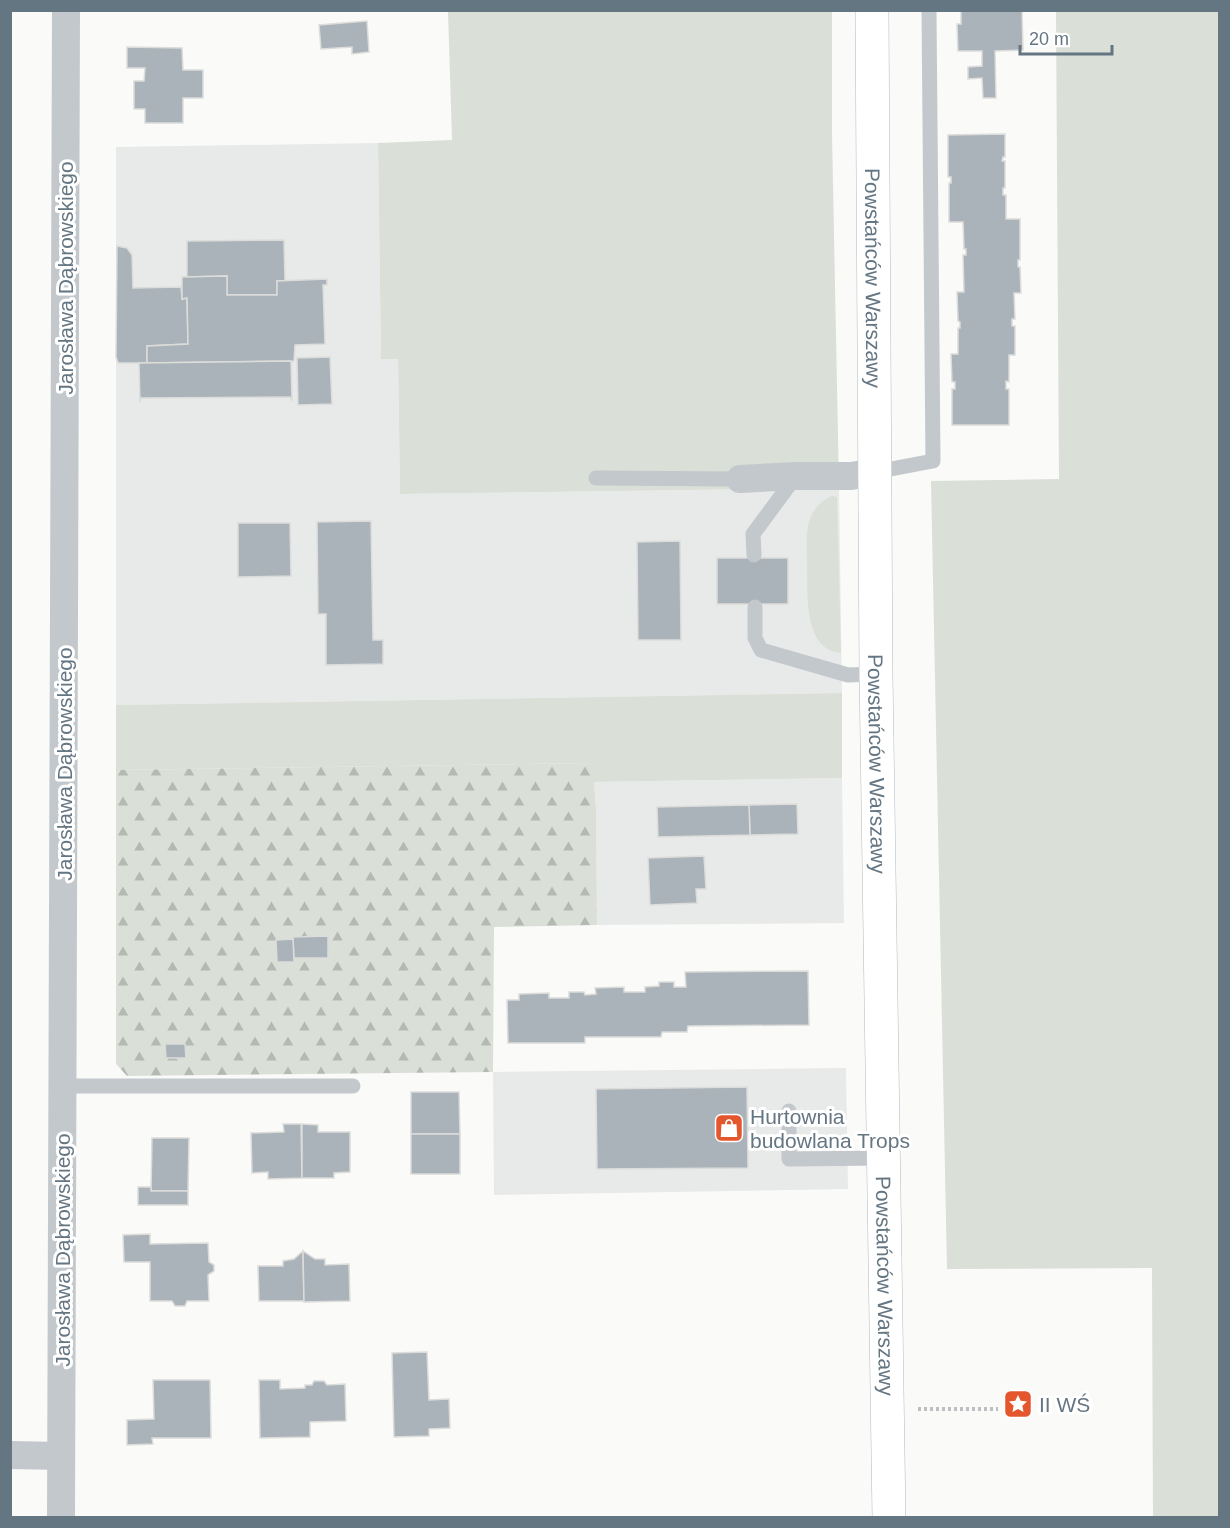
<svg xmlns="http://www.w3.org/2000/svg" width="1230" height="1528" font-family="Helvetica,sans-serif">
  <defs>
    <pattern id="forest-firs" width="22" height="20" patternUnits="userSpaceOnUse" patternTransform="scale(1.5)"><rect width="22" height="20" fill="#dadfd7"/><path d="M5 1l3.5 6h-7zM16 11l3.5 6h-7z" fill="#b4b9b4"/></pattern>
  </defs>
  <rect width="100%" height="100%" fill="#fafaf8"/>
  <g fill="#e8e9e9">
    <path d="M378,143L381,359H398L400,494L839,488L842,693L116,705V147Z"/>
    <path d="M842,778L844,923L597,925L596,808L594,782Z"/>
    <path d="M846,1068L848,1189L494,1195L493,1072Z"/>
  </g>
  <g fill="#dadfd7">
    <path d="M448,11H832V134L839,488L400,494L398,359H381L378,143L452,140Z"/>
    <path d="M1056,11H1219V1517H1153L1152,1268L947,1269L931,481L1059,479Z"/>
    <path d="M832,496L837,497L841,653C803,650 808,593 807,566C807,551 805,533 810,519C814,508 821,501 832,496Z"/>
    <path d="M842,693V778L591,782V763L116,770V705Z"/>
  </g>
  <path fill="url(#forest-firs)" d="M591,763V781L594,782L596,808L597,925L494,927L493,1072L127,1076L116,1064V770Z"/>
  <g fill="#aab3b9" stroke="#dcdcda" stroke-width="1.5">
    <path d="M961,10H1022L1023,50L995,51L996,98H983L982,78L968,79V67L982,66V51H958L957,24H961Z"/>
    <path d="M367,21L369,52L352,54V47L321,49L319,25Z"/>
    <path d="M127,47L182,48L183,70H203V98H183V123H145V109H134V81H144L145,68H127Z"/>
    <path d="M1005,134V157H1003L1002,161H1005V188H1003V195H1006V219H1020V260H1018V267H1020L1021,293H1014L1015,319H1012V326H1015V355H1009V382L1006,381V389H1009V425H952V389H955V382H952L951,354H958V328H960V322L958,321L957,292H964L963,255H966V249H964L963,222H949V183H951V177H948V135Z"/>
    <path d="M284,240L285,281H277V295H227V276L187,277V241Z"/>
    <path d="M117,246L127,248L132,255L133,288L181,287L182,299L187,298L188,344L147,346V363H118L116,357Z"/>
    <path d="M227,276V295H277V281L327,279V285H323L325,344L295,345L294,361L147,363V346L188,344L187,298L182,299V277Z"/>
    <path d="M330,357L332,404L298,405L297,358Z"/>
    <path d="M291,361L292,400L290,397L141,398L140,402L139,363Z"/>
    <path d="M371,521L373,640H383V664L326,665V614H318L317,522Z"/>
    <path d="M238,523H290L291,576L238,577Z"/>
    <path d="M680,541L681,640H638L637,542Z"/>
    <rect x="717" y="558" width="71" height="46"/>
    <path d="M797,804L798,834L750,835L749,805Z"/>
    <path d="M749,805L750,835L658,837L657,807Z"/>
    <path d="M704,856L706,889H696L697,903L650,905L648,858Z"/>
    <path d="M328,936V958H294L293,937Z"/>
    <path d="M293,939L294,962H277L276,940Z"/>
    <path d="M808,971L809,1025L688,1026L687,1032H662L661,1037H585V1043H508L507,1000H519V994L549,993V998H569V992H584L585,995L596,994L595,988L624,987V992H645V987L659,986V982H674V987H686L685,972Z"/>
    <path d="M165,1044H185L186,1058H166Z"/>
    <path d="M747,1087L748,1168L597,1169L596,1089Z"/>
    <path d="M411,1092H459L460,1134H411Z"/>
    <path d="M283,1124H301L302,1178L268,1179V1172L252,1173L251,1133L284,1132Z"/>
    <path d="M302,1124L318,1125V1132H350V1172L334,1173V1178H302Z"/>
    <rect x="411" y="1134" width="49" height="40"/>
    <path d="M152,1138H189L188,1191H151Z"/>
    <path d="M138,1187H151V1191H188V1205H138Z"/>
    <path d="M150,1234V1244L208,1243L209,1262L214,1265V1271L208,1275L209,1301H187L185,1306H175L172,1301H150V1262H124L123,1235Z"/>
    <path d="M303,1251L304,1301H259L258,1266H283V1261L294,1259Z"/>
    <path d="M303,1251L315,1259H325V1265L349,1264L350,1301L304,1302Z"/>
    <path d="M427,1352L429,1400L449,1399L450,1428L429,1429V1436L394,1437L392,1353Z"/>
    <path d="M153,1380H210L211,1438H152L153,1444L127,1445V1420L154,1419Z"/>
    <path d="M259,1380H280V1389L305,1388V1385H312L314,1381H324L327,1385L345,1384L346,1421L310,1422V1437L260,1438Z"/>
  </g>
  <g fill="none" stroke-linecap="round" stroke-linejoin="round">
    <g stroke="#b3babf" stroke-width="34">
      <g id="secondary">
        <path id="s1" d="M872,10L876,674L889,1518"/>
      </g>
    </g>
    <path stroke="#bbbfc2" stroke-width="4" stroke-dasharray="3 3" stroke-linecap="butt" d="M918,1409H998"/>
    <g stroke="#c3c8cc" stroke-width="15">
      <path d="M875,472L933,461L929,10"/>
      <path d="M596,478L740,479"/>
      <path d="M754,555L753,534L796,476"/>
      <path d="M755,607V638L761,650L848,675L876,674"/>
      <path d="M62,1086H353"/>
      <path d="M789,1111V1159L884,1158"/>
    </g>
    <g stroke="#c3c8cc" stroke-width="28">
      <path d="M740,479L796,476H851L875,472"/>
      <path d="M10,1455L61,1456"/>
      <path d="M61,1518L66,10"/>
    </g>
    <use href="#secondary" stroke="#fff" stroke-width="33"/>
  </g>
  <defs>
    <g id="shop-square" transform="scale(1.5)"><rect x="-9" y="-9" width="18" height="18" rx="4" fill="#e4572e" stroke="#fff"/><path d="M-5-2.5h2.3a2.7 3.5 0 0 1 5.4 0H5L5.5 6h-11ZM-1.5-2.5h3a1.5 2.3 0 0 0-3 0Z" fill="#fff"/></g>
    <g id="sight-square" transform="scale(1.5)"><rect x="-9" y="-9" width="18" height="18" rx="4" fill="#e4572e" stroke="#fff"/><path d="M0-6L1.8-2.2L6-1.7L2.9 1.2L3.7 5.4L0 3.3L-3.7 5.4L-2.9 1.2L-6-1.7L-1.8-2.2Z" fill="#fff"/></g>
  </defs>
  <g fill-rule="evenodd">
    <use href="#shop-square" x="729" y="1128"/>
    <use href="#sight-square" x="1018" y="1404"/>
  </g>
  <g text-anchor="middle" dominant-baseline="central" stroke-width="6" stroke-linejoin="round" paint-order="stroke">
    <g font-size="21" fill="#657683" stroke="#fff">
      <text transform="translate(65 278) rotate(-90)">Jarosława Dąbrowskiego</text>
      <text stroke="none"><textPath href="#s1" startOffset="268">Powstańców Warszawy</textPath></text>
      <text transform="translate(64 764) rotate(-90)">Jarosława Dąbrowskiego</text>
      <text stroke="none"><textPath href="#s1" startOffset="754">Powstańców Warszawy</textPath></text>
      <text transform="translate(62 1250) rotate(-90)">Jarosława Dąbrowskiego</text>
      <text stroke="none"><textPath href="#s1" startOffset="1276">Powstańców Warszawy</textPath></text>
    </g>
    <g font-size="21" fill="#657683" stroke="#fff" text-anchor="start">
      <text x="750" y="1116">Hurtownia<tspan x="750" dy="24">budowlana Trops</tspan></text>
      <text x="1039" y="1404">II WŚ</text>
    </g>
  </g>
  <rect width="1230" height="1528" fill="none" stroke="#657683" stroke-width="24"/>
  <path d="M1020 45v9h92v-9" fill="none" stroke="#657683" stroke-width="3"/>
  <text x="1029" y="45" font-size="18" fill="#657683" stroke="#ffffff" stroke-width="4.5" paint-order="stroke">20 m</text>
</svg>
